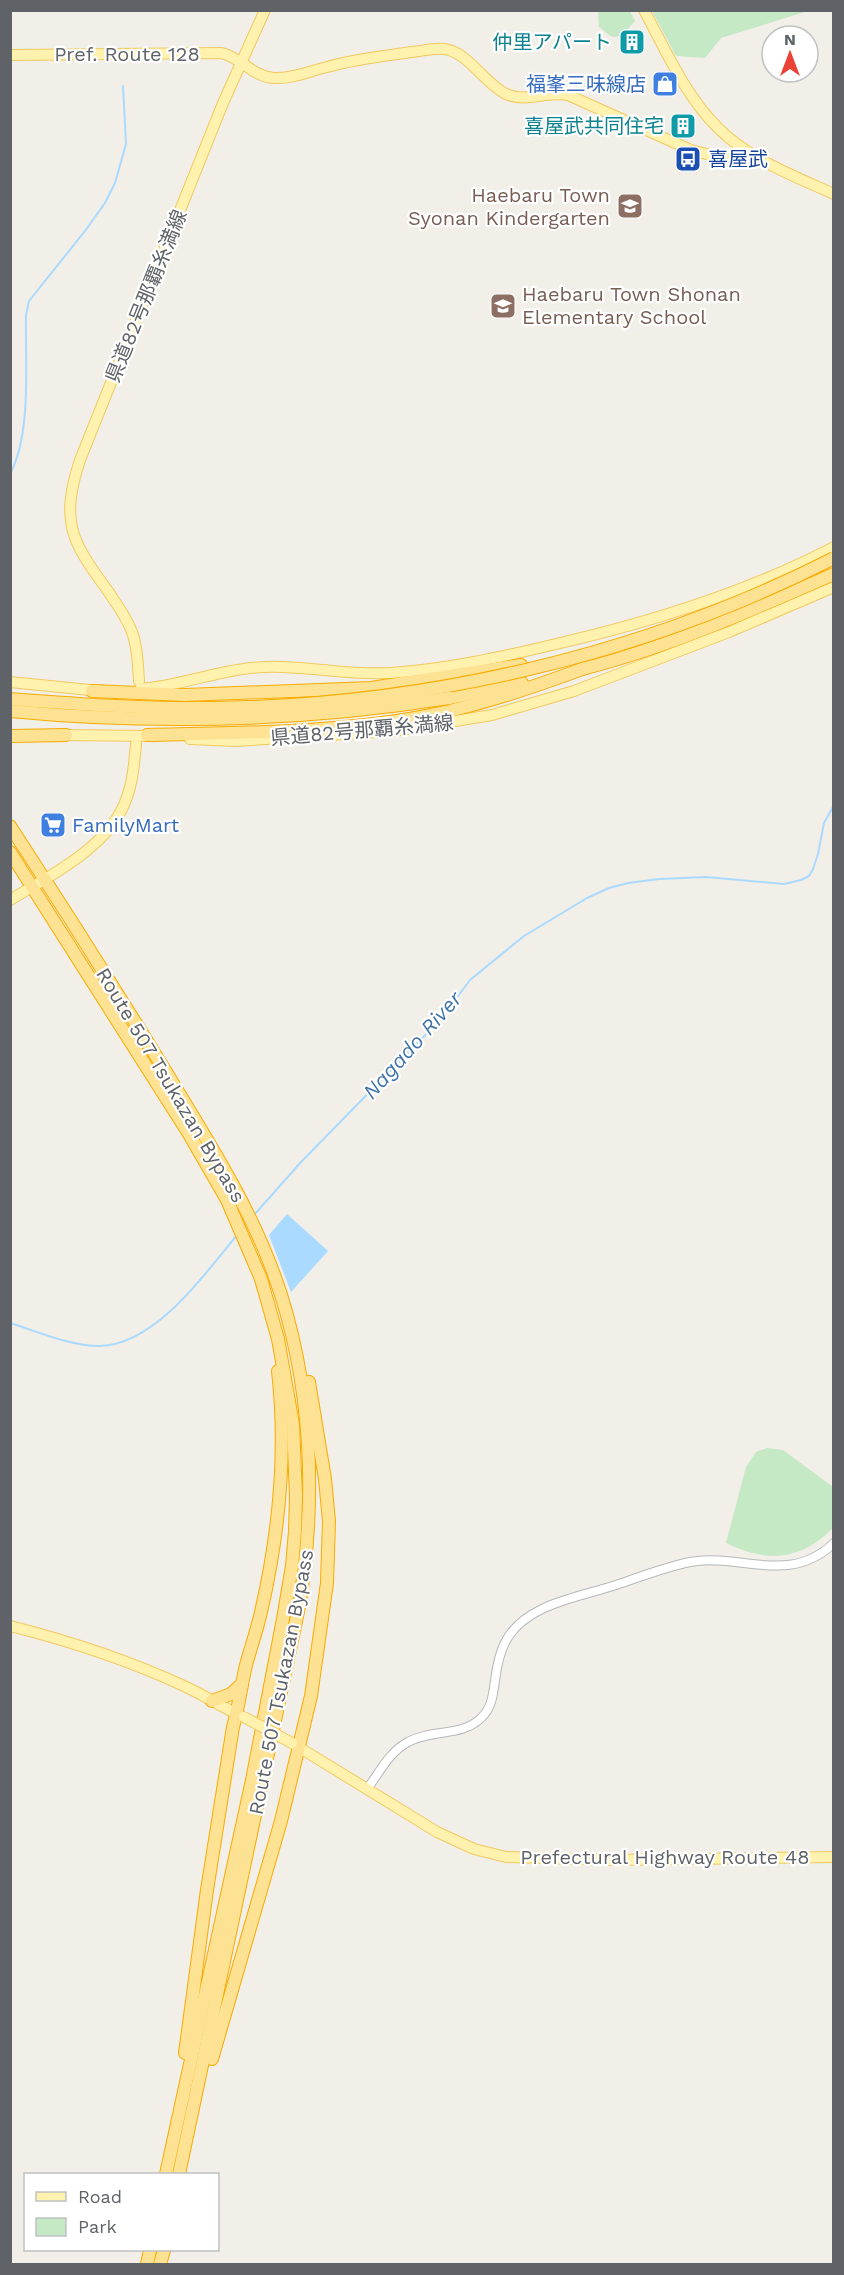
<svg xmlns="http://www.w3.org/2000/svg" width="844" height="2275" font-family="'Work Sans','Noto Sans JP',sans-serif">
  <rect width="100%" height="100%" fill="#f1efe8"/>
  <g fill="#c5e8c5">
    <path d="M598,10L630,11L635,21C630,26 620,41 611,36C607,34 604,30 599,27Z"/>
    <path d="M652,11H808L721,38L705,58L676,56Z"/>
    <path d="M767,1448L783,1450L833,1487V1528C800,1561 767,1563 726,1543L746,1467L756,1452Z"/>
  </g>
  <path fill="#aadaff" d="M287,1214L328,1251L291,1292L269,1235Z"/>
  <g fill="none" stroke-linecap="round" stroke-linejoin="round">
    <g stroke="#aadaff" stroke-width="2">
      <path d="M10,474C32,433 25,362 26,315L29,301L85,231L105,203L115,183L126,144L123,86"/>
      <path d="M254,1215L301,1162L440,1020L470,980L524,936L587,898L609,888L628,883L659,879L706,877L784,884L801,880L809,876L813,869L818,854L824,823L834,805"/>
      <path d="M10,1323C39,1332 70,1346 100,1346C155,1345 205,1274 237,1235"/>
    </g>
    <g stroke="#b5b8bc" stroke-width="10">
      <path id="minor" d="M367,1789C380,1772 389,1752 408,1742C431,1729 462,1737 481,1718C492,1708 493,1694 495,1681C499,1646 509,1625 542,1609C565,1598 592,1593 616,1585C640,1577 665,1567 690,1562C741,1553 789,1586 834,1543"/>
    </g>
    <g stroke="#f2c960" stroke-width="12">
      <g id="major">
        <path d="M644,10C666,51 685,95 718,128C749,159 794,176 834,194"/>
        <path d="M10,55L221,53C241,57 253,77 274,78C292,79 310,71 327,67C355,59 383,56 412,52C422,51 434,48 444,49C467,51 485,84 506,94C526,103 547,91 568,95L691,150C710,155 738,164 757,156"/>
        <path d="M139,681C138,666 138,650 133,635C128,619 117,605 108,591C71,541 60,522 80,460L223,103L265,10"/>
        <path d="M10,682L100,691"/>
        <path d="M140,689C178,686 213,672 251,668C298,663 344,676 391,673C447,669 502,657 556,644C652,622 746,593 834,547"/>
        <path d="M58,735L154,736"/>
        <path d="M190,739L236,741L394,731L492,715L574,691L729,632L834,587"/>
        <path d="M10,900C48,877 100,851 121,811C132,791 134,767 136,744"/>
        <path d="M10,1626C70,1641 128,1660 184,1686C204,1695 222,1707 241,1716"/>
        <path d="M292,1743L437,1832L474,1849L506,1857L612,1860L834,1857"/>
      </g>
    </g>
    <g stroke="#f9ab00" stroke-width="14">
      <g id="highway">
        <path d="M582,669C669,647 752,610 834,574"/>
        <path d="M92,691L185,695L371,688L521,665"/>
        <path d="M449,698L522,683"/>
        <path d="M147,735C236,733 334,733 421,717C479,706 533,687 588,667"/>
        <path d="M10,736L66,735"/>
        <path d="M10,826C63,907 115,989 166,1072C213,1149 263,1226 287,1315C313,1411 315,1509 299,1607L179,2174"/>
        <path d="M10,852L189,1134L227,1200L261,1279L278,1339L293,1424L296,1496L295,1531L292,1566L283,1619L252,1780L166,2174"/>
        <path d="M212,1701L231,1694L242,1684"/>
        <path d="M185,2053L207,1890L233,1727C239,1706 241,1686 246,1665C251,1647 257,1630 261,1612C279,1534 287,1451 278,1371"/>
        <path d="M212,2059L281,1821L311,1696L327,1583L329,1521L325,1479L309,1382"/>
        <path d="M147,2264L150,2250"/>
        <path d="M160,2264L164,2250"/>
      </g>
    </g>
    <use href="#minor" stroke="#fff" stroke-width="8"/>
    <use href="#major" stroke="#fff2af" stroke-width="10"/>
    <use href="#highway" stroke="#fde293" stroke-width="12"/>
    <g stroke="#f2c960" stroke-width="12" stroke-linecap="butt">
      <path id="major-bridge" d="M244,1717L292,1743"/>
    </g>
    <g stroke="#f9ab00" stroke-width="14" stroke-linecap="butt">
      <g id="highway-bridge">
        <path d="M10,699C77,704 143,709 209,708C423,706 642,656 834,558"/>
        <path d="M10,711C157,725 303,721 449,698"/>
      </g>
    </g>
    <use href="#major-bridge" stroke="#fff2af" stroke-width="10"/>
    <use href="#highway-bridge" stroke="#fde293" stroke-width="12"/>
  </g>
  <defs>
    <g id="building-square" transform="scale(1.35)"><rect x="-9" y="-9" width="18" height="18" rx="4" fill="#0f9aa8" stroke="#fff"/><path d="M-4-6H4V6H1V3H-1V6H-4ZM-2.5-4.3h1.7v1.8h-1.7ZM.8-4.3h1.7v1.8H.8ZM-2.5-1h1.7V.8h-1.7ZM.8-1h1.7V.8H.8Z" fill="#fff"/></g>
    <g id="shop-square" transform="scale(1.35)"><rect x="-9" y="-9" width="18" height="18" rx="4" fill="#3f7fe0" stroke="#fff"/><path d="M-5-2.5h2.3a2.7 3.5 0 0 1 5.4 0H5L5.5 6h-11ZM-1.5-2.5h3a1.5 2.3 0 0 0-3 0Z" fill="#fff"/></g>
    <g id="bus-square" transform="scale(1.35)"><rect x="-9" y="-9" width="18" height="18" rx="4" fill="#1a4fb4" stroke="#fff"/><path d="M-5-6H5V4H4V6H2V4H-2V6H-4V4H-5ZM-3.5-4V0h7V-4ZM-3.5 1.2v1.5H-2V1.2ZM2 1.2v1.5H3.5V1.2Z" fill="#fff"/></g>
    <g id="school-square" transform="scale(1.35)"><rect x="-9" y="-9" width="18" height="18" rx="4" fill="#8d6e63" stroke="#fff"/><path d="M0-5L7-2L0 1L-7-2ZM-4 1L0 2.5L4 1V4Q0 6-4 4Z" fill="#fff"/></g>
    <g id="supermarket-square" transform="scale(1.35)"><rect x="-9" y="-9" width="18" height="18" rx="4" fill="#3f7fe0" stroke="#fff"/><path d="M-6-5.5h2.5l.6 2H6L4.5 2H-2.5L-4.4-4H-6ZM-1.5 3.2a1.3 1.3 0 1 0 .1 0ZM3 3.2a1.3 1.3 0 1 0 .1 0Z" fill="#fff"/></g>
  </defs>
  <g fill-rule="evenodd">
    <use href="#building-square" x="632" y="42"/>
    <use href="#shop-square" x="665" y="84"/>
    <use href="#building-square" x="683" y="126"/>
    <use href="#bus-square" x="688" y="159"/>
    <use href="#school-square" x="630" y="206"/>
    <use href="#school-square" x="503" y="306"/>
    <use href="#supermarket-square" x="53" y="825"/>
  </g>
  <g text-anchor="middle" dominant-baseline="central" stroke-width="4.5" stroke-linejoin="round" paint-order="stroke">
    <g font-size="20" fill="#0d838f" stroke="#fff" text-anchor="end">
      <text x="612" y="42">仲里アパート</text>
      <text x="664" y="126">喜屋武共同住宅</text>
    </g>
    <g font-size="20" fill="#5f6368" stroke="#fff">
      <text x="127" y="54">Pref. Route 128</text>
      <text transform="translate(146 296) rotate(-68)">県道82号那覇糸満線</text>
      <text transform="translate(362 730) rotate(-5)">県道82号那覇糸満線</text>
      <text transform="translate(171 1085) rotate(59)">Route 507 Tsukazan Bypass</text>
      <text transform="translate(281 1682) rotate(-79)">Route 507 Tsukazan Bypass</text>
      <text x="665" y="1857">Prefectural Highway Route 48</text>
    </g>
    <g font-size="20" fill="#366cbe" stroke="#fff" text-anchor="end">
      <text x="646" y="84">福峯三味線店</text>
      <text x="72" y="825" text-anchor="start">FamilyMart</text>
    </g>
    <g font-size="20" fill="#164399" stroke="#fff" text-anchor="start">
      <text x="708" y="159">喜屋武</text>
    </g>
    <g font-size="20" fill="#785e54" stroke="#fff" text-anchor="end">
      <text x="610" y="195">Haebaru Town<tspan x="610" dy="23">Syonan Kindergarten</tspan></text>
      <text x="522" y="294" text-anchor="start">Haebaru Town Shonan<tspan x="522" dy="23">Elementary School</tspan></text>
    </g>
    <g font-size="21" font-style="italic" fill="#4174aa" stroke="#fff">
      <text transform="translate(412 1045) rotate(-48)">Nagado River</text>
    </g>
  </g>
  <rect width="844" height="2275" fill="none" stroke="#5f6368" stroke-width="24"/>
  <rect x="24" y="2173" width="195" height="78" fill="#ffffff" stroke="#bfc1c3" stroke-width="1.5"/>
  <rect x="36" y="2192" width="30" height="9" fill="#fff2af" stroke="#bfc1c3" stroke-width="1.5"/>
  <text x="78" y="2203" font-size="18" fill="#5f6368">Road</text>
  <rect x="36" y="2218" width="30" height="18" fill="#c5e8c5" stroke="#bfc1c3" stroke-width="1.5"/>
  <text x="78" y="2233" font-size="18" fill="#5f6368">Park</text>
  <g transform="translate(790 54)"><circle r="28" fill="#ffffff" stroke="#bfc1c3" stroke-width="1.5"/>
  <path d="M0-4.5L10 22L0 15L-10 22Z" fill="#ea4335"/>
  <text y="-9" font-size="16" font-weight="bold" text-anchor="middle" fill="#5f6368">N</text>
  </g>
</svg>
